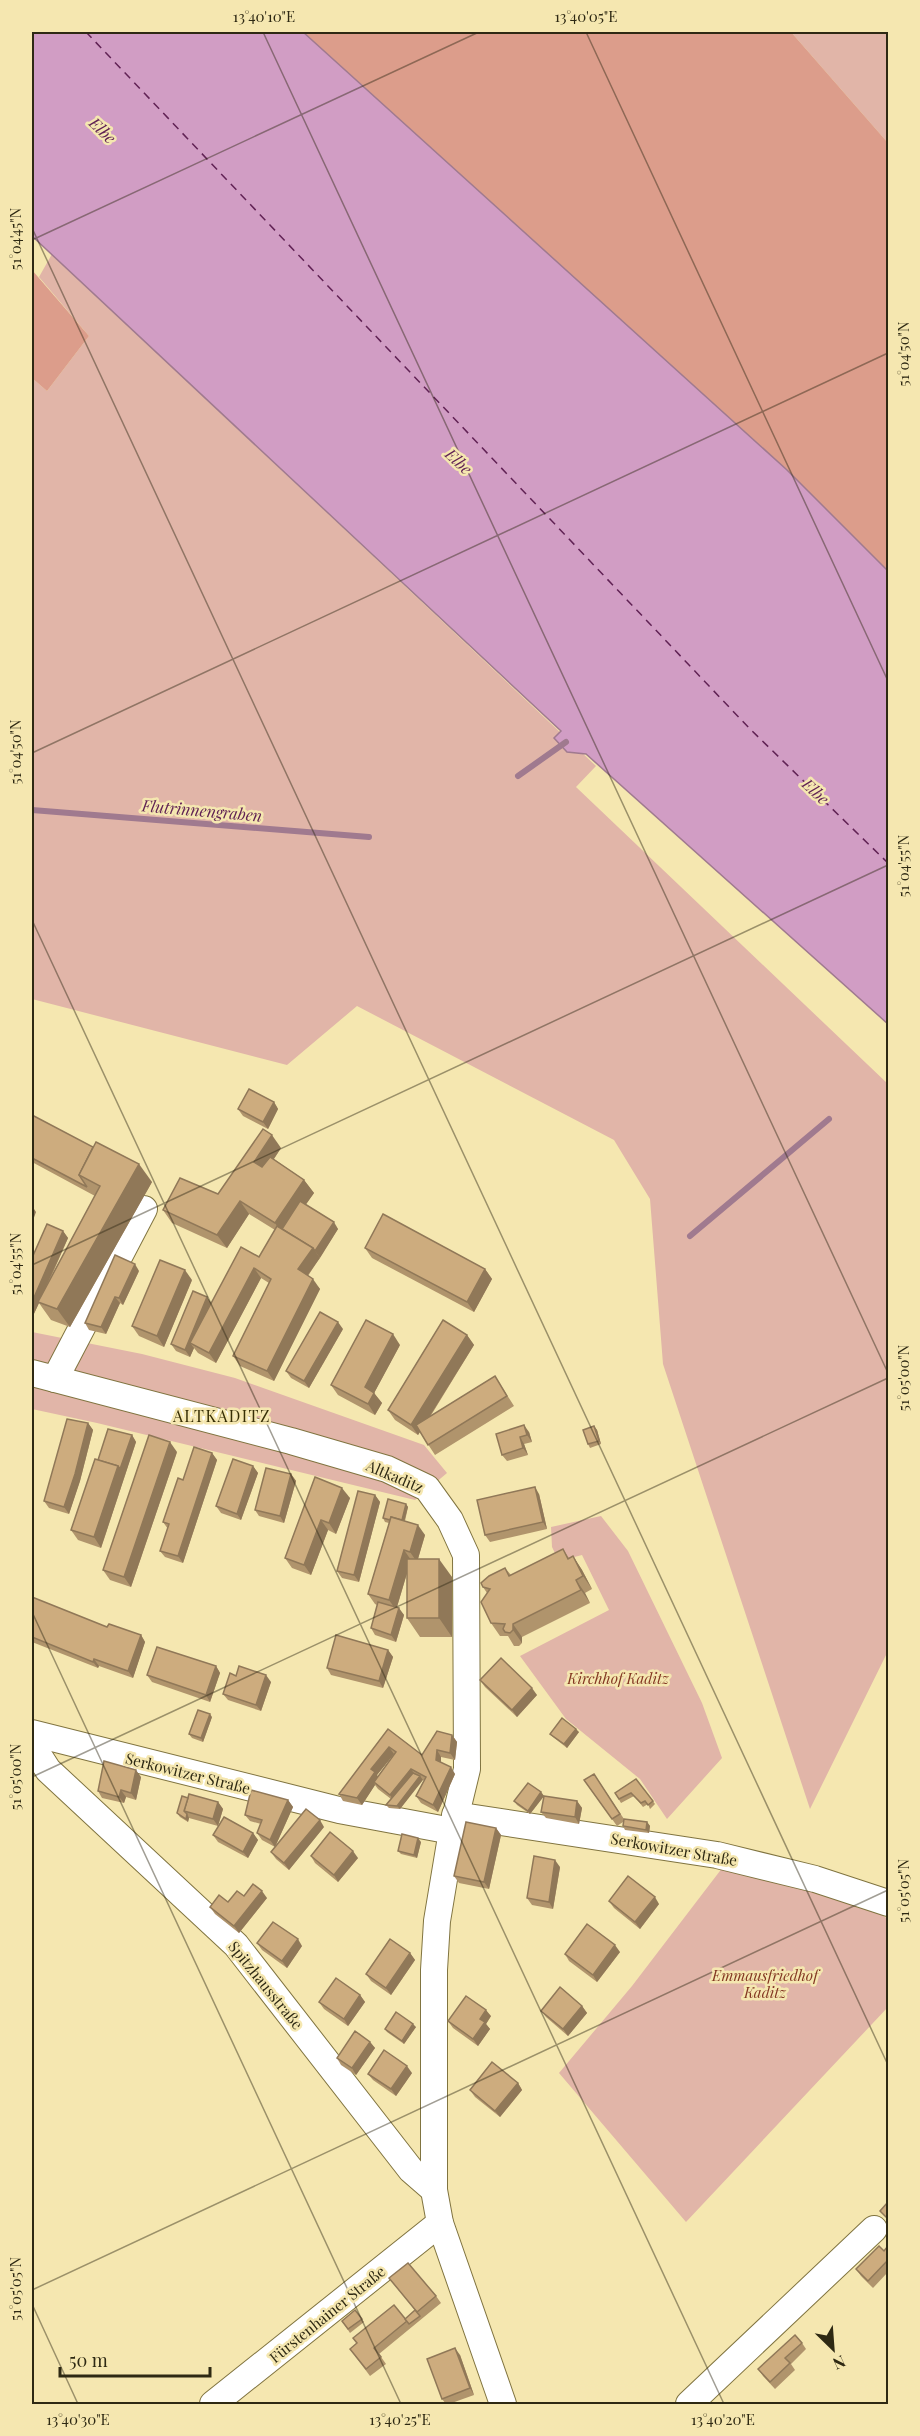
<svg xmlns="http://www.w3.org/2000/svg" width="920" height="2436" font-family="'Playfair Display',serif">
  <rect width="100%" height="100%" fill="#f5e7b0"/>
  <g fill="#e1b5a8">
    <path d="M791,32H888V143Z"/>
    <path d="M52,254L596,766L576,787L888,1084V1651L810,1809L663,1364L650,1199L614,1140L357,1006L287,1065L32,999V378L47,391L89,336L39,277Z"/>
    <path d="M32,1332L142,1354L235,1378L424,1445L447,1473L415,1500L97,1423L32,1409Z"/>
    <path d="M601,1516L628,1551L702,1703L722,1758L667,1819L640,1779L566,1719L520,1656L609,1610L582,1555L559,1561L552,1547L551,1527Z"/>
    <path d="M726,1863L871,1908L888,1919V2007L686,2222L559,2073L632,1986Z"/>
  </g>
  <g fill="#dc9d8b">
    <path d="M303,32H791L888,143V571L787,470Z"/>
    <path d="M32,270L89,336L47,391L32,378Z"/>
  </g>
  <path fill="#d19dc4" stroke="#a07a8f" stroke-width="1.5" d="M32,32H303L787,470L888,571V1024L586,754L567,752L554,738L561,731L32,236Z"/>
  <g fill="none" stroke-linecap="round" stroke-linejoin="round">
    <g stroke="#a07a8f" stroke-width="6">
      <path d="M518,776L566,742"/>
      <path d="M32,810L369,837"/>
      <path d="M690,1236L829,1119"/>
    </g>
    <path stroke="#602254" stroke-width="1.5" stroke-dasharray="8 6" stroke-linecap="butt" d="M86,32L750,729L888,863"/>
    <g stroke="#807440" stroke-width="28">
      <g id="minor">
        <path d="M32,1373L291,1441L387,1469L427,1488L450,1520L466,1555L467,1769L452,1831L437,1921L434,1970V2190L440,2223L503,2404"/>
        <path d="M55,1379L144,1209"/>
        <path d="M32,1733L339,1810L452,1831"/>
        <path d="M32,1745L48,1770L236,1945L411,2170L434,2190"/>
        <path d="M455,1815L717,1855L815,1879L888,1903"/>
        <path d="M213,2404L440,2223"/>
        <path d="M689,2404L874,2229"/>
      </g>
    </g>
    <use href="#minor" stroke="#fff" stroke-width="26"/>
  </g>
  <g fill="#b0946c" fill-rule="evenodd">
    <path d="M274,1102L278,1109L268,1129L243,1116L238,1109Z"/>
    <path d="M32,1115L152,1182L70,1327L51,1320L39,1303L32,1318V1258L63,1231L68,1238L49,1282L95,1196L32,1162Z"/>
    <path d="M281,1148L274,1159L304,1180L314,1193L305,1205L338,1229L308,1276L320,1289L274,1381L240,1366L233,1356L269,1283L261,1278L216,1363L198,1353L194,1348L190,1357L176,1351L171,1344L259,1257L275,1230L249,1214L227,1248L172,1223L163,1210L218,1194Z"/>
    <path d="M365,1248L485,1269L492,1279L474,1312L372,1258Z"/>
    <path d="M139,1271L123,1305L120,1303L106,1334L89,1330L85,1323Z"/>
    <path d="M192,1280L164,1347L139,1336L132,1326Z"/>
    <path d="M343,1329L309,1388L291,1378L286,1371Z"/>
    <path d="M467,1335L474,1345L430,1417L495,1376L514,1406L435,1455L420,1432L418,1435L395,1420L388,1410Z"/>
    <path d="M400,1345L374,1393L382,1403L375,1415L338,1395L331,1385Z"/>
    <path d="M88,1423L93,1430L80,1481L69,1514L49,1508L44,1501Z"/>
    <path d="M594,1426L597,1430L601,1444L590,1448L588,1444Z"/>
    <path d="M529,1432L532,1442L524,1444L528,1455L507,1461L502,1455L496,1434Z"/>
    <path d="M132,1435L136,1442L101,1548L78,1540L71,1530L98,1460Z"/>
    <path d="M177,1452L131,1587L110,1580L103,1570Z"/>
    <path d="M212,1453L217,1460L183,1563L165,1557L160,1551L168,1529L163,1522L183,1480Z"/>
    <path d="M253,1466L258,1473L241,1520L221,1513L216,1506Z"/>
    <path d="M291,1474L296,1481L284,1523L259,1516L255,1510Z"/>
    <path d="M315,1477L350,1498L336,1534L328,1530L311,1575L292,1568L285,1558Z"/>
    <path d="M539,1494L547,1529L490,1542L485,1535Z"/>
    <path d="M375,1495L380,1502L359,1582L342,1578L337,1571Z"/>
    <path d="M406,1504L408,1507L405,1521L425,1535L418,1559L452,1577V1637H420L407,1618V1573L397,1607L404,1615L396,1642L375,1635L371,1628L377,1605L375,1604L368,1594L389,1523L385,1522L383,1518Z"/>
    <path d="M563,1549L569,1558L573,1556L582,1570L592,1589L585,1593L590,1603L522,1637V1643L519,1646H514L508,1636H500L491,1623L487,1593L483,1587L505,1568L511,1575Z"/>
    <path d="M32,1597L107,1627L141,1635L145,1642L133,1678L99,1666L98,1668L32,1642Z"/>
    <path d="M388,1650L393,1657L383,1688L331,1675L327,1668Z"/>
    <path d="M216,1666L220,1673L210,1702L152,1682L147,1675Z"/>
    <path d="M236,1676L271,1682L261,1711L228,1700L223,1694Z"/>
    <path d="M480,1680L537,1695L517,1717L485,1687Z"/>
    <path d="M212,1717L203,1742L192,1738L189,1734Z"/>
    <path d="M388,1729L422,1755L452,1735L457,1742L455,1760L441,1757V1763L455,1774L438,1812L421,1803L416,1796L424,1780H422L400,1809L389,1808L386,1805L391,1799L378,1789L375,1785L362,1805L343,1801L339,1794ZM394,1754L378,1777L377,1775Z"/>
    <path d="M579,1732L567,1748L553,1737L550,1734Z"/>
    <path d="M594,1774L624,1819L647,1822L650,1826L649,1833L625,1830L623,1826V1822L617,1826L584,1780Z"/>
    <path d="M141,1777L136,1800L126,1797L124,1803L102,1798L98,1791Z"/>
    <path d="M636,1779L655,1804L650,1809L648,1804L643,1807L634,1796L621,1803L615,1793Z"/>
    <path d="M541,1792L544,1796L530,1814L517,1805L514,1801Z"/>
    <path d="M188,1798L218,1802L223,1809L218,1826L189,1818L188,1822L180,1817L177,1813Z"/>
    <path d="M288,1800L293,1807L275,1847L262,1840L257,1833L261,1824L250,1821L245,1815Z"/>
    <path d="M577,1801L582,1808L579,1824L546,1818L541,1812Z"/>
    <path d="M324,1827L289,1870L276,1859L271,1852Z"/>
    <path d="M496,1828L501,1835L489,1889L459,1883L454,1876Z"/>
    <path d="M253,1833L258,1840L248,1858L218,1842L213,1835Z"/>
    <path d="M421,1842L417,1858L401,1854L398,1851Z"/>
    <path d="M311,1856L358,1858L338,1882L315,1863Z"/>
    <path d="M560,1867L553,1909L532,1905L527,1898Z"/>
    <path d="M244,1896L267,1898L239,1933L215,1914L210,1907L228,1902Z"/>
    <path d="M609,1901L659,1904L640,1929L614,1908Z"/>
    <path d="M257,1943L302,1946L287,1968L262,1950Z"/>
    <path d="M620,1952L597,1982L569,1961L565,1954Z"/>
    <path d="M410,1953L415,1960L391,1995L371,1981L366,1974Z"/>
    <path d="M360,1995L365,2002L348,2026L324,2009L319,2002Z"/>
    <path d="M582,2006L587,2013L568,2036L546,2017L541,2011Z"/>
    <path d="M491,2016L486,2024L490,2029L478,2046L453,2028L448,2021Z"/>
    <path d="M416,2027L404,2044L387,2032L385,2029Z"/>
    <path d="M370,2042L375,2048L356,2075L341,2065L337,2058Z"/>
    <path d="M412,2073L396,2096L373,2080L368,2074Z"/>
    <path d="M518,2083L522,2090L500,2117L475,2097L470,2090Z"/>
    <path d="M888,2246V2272L873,2288L861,2276L856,2269L884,2251Z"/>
    <path d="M389,2278L436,2296L441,2303L379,2354L386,2364L370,2376L355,2356L405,2319L415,2310Z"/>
    <path d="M355,2310L364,2322L350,2333L342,2321Z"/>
    <path d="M802,2343L806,2349L791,2364L795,2370L775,2389L763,2376L758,2369Z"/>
    <path d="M460,2355L474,2395L449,2404H446L442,2399Z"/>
  </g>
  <g fill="#907858">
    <path d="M274,1102L278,1109L268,1129L263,1122Z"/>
    <path d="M272,1135L281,1148L263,1175L254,1162Z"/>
    <path d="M139,1164L152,1182L70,1327L57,1309Z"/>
    <path d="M304,1180L314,1193L284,1236L275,1223Z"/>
    <path d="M240,1201L249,1214L227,1248L217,1235Z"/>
    <path d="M32,1206L36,1212L32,1223Z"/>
    <path d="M334,1222L338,1229L320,1258L315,1251Z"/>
    <path d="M63,1231L68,1238L39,1302H38L39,1303L32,1318V1302Z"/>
    <path d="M313,1248L320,1258L305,1279L298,1269Z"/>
    <path d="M135,1264L139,1271L123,1305L119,1298Z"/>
    <path d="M254,1268L261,1278L216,1363L209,1353Z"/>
    <path d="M485,1269L492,1279L474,1312L467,1302Z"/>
    <path d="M185,1270L192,1280L164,1347L157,1336Z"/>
    <path d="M313,1279L320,1289L274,1381L267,1371Z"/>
    <path d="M115,1297L120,1303L106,1334L101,1327Z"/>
    <path d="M207,1297L212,1304L190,1343L194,1348L190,1357L185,1350Z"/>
    <path d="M338,1322L343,1329L309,1388L304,1381Z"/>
    <path d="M393,1334L400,1345L372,1397L365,1387Z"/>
    <path d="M467,1335L474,1345L418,1435L411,1425Z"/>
    <path d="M374,1393L382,1403L375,1415L368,1404Z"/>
    <path d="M88,1423L93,1430L80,1481L69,1514L64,1507Z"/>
    <path d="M524,1425L529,1432L532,1442L527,1435Z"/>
    <path d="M594,1426L597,1430L601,1444L599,1441Z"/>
    <path d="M132,1435L136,1442L101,1548L94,1537L118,1466Z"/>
    <path d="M520,1437L524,1444L528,1455L523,1448Z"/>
    <path d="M170,1442L177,1452L131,1587L124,1577Z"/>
    <path d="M212,1453L217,1460L183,1563L178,1556Z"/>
    <path d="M253,1466L258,1473L241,1520L237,1514Z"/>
    <path d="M291,1474L296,1481L284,1523L280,1516Z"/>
    <path d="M535,1487L539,1494L547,1529L543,1522Z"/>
    <path d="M342,1488L350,1498L336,1534L329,1523Z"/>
    <path d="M375,1495L380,1502L359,1582L354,1575Z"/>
    <path d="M406,1504L408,1507L403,1526L401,1523Z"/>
    <path d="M321,1520L328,1530L311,1575L304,1565Z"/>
    <path d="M418,1525L425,1535L417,1562L410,1552Z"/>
    <path d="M404,1550L411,1560L396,1610L389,1600Z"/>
    <path d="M573,1556L582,1570L592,1589L583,1576Z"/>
    <path d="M439,1559L452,1577V1637L439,1618Z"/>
    <path d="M576,1580L585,1593L590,1603L581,1590Z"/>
    <path d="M399,1608L404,1615L396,1642L391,1635Z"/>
    <path d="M513,1624L522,1637V1643L513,1630Z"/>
    <path d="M141,1635L145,1642L133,1678L128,1671Z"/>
    <path d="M388,1650L393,1657L383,1688L379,1681Z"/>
    <path d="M94,1659L99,1666L98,1668L93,1662Z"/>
    <path d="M216,1666L220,1673L210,1702L206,1695Z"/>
    <path d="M266,1675L271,1682L261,1711L256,1705Z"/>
    <path d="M532,1688L537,1695L517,1717L512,1710Z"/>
    <path d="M210,1714L212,1717L203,1742L201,1738Z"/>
    <path d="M576,1729L579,1732L567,1748L564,1744Z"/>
    <path d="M452,1735L457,1742L455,1760L450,1753Z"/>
    <path d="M389,1747L394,1754L377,1775L379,1779L374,1782L375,1785L362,1805L357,1798L371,1769Z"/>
    <path d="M437,1750L441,1757V1767L436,1760Z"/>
    <path d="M451,1767L455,1774L438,1812L433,1805Z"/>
    <path d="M411,1769L416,1776L395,1802L390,1795Z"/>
    <path d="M136,1770L141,1777L136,1800L131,1793Z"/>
    <path d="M420,1776L423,1780L400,1809L397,1806Z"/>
    <path d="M121,1790L126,1797L124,1803L119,1797Z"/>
    <path d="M541,1792L544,1796L530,1814L528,1811Z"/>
    <path d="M288,1800L293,1807L275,1847L270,1840Z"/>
    <path d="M577,1801L582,1808L579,1824L575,1817Z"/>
    <path d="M218,1802L223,1809L218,1826L213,1819Z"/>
    <path d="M187,1814L189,1818L188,1822L186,1819Z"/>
    <path d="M320,1820L324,1827L289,1870L284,1863Z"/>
    <path d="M647,1822L650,1826L649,1833L646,1830Z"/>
    <path d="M496,1828L501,1835L489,1889L484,1882Z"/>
    <path d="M253,1833L258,1840L248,1858L243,1852Z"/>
    <path d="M418,1838L421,1842L417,1858L414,1855Z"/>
    <path d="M353,1851L358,1858L338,1882L334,1875Z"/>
    <path d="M555,1860L560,1867L553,1909L549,1902Z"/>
    <path d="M262,1891L267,1898L239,1933L234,1926Z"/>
    <path d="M655,1897L659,1904L640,1929L635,1922Z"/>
    <path d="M298,1939L302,1946L287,1968L282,1961Z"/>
    <path d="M615,1945L620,1952L597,1982L593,1975Z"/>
    <path d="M410,1953L415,1960L391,1995L386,1988Z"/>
    <path d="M360,1995L365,2002L348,2026L344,2019Z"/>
    <path d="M582,2006L587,2013L568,2036L563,2029Z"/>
    <path d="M486,2010L491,2016L486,2024L490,2029L478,2046L473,2039L480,2019Z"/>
    <path d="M413,2024L416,2027L404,2044L402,2041Z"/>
    <path d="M370,2042L375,2048L356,2075L352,2068Z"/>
    <path d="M407,2066L412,2073L396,2096L391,2089Z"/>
    <path d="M518,2083L522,2090L500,2117L495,2111Z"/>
    <path d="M455,2348L460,2355L474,2395L470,2388Z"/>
  </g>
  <g fill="#cdac7e" stroke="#907858" stroke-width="1.5">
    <path d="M249,1089L274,1102L263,1122L238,1109Z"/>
    <path d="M32,1115L93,1147L79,1175L87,1187L32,1158Z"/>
    <path d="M263,1129L272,1135L254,1162L262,1167L270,1157L304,1180L275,1223L240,1201L217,1235L163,1210L180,1178L218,1194Z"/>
    <path d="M96,1142L139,1164L57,1309L38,1302L100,1186L79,1175Z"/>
    <path d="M300,1201L334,1222L315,1251L313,1248L282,1229Z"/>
    <path d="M383,1214L485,1269L467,1302L365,1248Z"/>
    <path d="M47,1224L63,1231L32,1302V1258Z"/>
    <path d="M277,1226L313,1248L298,1269L313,1279L267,1371L233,1356L271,1279L254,1268L209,1353L190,1343L241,1247L259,1257Z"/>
    <path d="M115,1255L135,1264L119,1298L115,1297L101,1327L85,1323Z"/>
    <path d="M160,1260L185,1270L157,1336L132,1326Z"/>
    <path d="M193,1291L207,1297L185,1350L171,1344Z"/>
    <path d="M320,1312L338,1322L304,1381L286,1371Z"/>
    <path d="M366,1320L393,1334L365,1387L374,1393L368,1404L331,1385Z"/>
    <path d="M443,1320L467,1335L411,1425L388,1410Z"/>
    <path d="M495,1376L507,1396L428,1445L416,1425Z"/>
    <path d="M67,1419L88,1423L75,1474L64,1507L44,1501Z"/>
    <path d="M524,1425L527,1435L520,1437L523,1448L502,1455L496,1434Z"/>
    <path d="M594,1426L599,1441L588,1444L583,1430Z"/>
    <path d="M108,1429L132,1435L120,1469L118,1466L98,1460Z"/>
    <path d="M149,1435L170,1442L124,1577L103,1570Z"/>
    <path d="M194,1447L212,1453L178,1556L160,1551L169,1524L163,1522L178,1478L183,1480Z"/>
    <path d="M95,1459L118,1466L94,1537L71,1530Z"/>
    <path d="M233,1459L253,1466L237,1514L216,1506Z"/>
    <path d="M266,1468L291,1474L280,1516L255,1510Z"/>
    <path d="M315,1477L342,1488L329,1523L321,1520L304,1565L285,1558Z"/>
    <path d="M535,1487L543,1522L485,1535L477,1500Z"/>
    <path d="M358,1491L375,1495L354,1575L337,1571Z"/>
    <path d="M388,1499L406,1504L402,1520L391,1517L390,1520L383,1518Z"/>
    <path d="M391,1517L418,1525L410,1552L404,1550L389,1600L368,1594Z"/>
    <path d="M563,1549L568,1559L573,1556L583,1576L576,1580L581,1590L513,1624V1630L510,1633L505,1632L503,1629L505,1624L491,1623L481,1602L490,1589L483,1587L481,1583L489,1576L505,1568L509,1576Z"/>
    <rect x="407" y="1559" width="32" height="59"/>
    <path d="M32,1597L107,1627L109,1624L141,1635L128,1671L94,1659L93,1662L32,1637Z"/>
    <path d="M378,1602L399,1608L391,1635L371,1628Z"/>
    <path d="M336,1635L388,1650L379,1681L327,1668Z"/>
    <path d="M157,1647L216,1666L206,1695L147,1675Z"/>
    <path d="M501,1658L532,1688L512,1710L480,1680Z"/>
    <path d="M239,1666L266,1675L256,1705L223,1694L230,1673L236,1676Z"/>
    <path d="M198,1710L210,1714L201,1738L189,1734Z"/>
    <path d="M562,1718L576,1729L564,1744L550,1734Z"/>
    <path d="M388,1729L422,1755L437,1731L452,1735L450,1753L437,1750L436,1760L451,1767L433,1805L416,1796L426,1777L411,1769L390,1795L374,1782L396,1752L389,1747L371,1769L375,1772L357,1798L339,1794Z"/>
    <path d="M104,1761L136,1770L131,1793L121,1790L119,1797L98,1791Z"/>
    <path d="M413,1773L420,1776L397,1806L386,1805Z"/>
    <path d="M594,1774L620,1814L612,1819L584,1780Z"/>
    <path d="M636,1779L653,1801L648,1805L645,1801L641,1803L631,1793L619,1799L615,1793Z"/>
    <path d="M528,1783L541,1792L528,1811L514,1801Z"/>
    <path d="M251,1790L288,1800L270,1840L257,1833L262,1820L245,1815Z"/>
    <path d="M189,1794L218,1802L213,1819L184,1811Z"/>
    <path d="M182,1796L188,1798L184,1811L187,1814L186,1819L177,1813Z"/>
    <path d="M544,1796L577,1801L575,1817L541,1812Z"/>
    <path d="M306,1809L320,1820L284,1863L271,1852Z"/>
    <path d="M224,1817L253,1833L243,1852L213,1835Z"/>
    <path d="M624,1819L647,1822L646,1830L623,1826Z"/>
    <path d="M466,1822L496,1828L484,1882L454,1876Z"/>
    <path d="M330,1832L353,1851L334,1875L311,1856Z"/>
    <path d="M402,1834L418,1838L414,1855L398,1851Z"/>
    <path d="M534,1856L555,1860L549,1902L527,1898Z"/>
    <path d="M628,1876L655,1897L635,1922L609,1901Z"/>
    <path d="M253,1884L262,1891L234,1926L210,1907L219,1895L228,1902L237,1891L244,1896Z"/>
    <path d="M273,1922L298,1939L282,1961L257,1943Z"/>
    <path d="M587,1924L615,1945L593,1975L565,1954Z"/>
    <path d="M390,1939L410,1953L386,1988L366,1974Z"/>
    <path d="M336,1978L360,1995L344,2019L319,2002Z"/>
    <path d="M560,1987L582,2006L563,2029L541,2011Z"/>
    <path d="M466,1996L486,2010L480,2019L485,2022L473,2039L448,2021Z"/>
    <path d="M396,2012L413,2024L402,2041L385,2029Z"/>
    <path d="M355,2031L370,2042L352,2068L337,2058Z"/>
    <path d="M384,2050L407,2066L391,2089L368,2074Z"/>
    <path d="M492,2062L518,2083L495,2111L470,2090Z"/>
    <path d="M888,2202V2219L880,2211Z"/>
    <path d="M879,2246L884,2251L888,2246V2260L868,2281L856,2269Z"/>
    <path d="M408,2263L436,2296L417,2312L389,2278Z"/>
    <path d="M394,2305L407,2321L374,2348L381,2357L366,2369L350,2349L357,2343L353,2338Z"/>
    <path d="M355,2310L362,2319L348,2329L342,2321Z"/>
    <path d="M415,2310L420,2316L409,2324L405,2319Z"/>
    <path d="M795,2335L802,2343L785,2358L790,2363L770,2382L758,2369Z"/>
    <path d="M455,2348L470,2388L442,2399L427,2359Z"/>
  </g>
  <path fill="none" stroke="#2e2913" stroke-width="1.5" stroke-opacity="0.45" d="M263,32L888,1373M586,32L888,681M32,228L888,2065M32,240L479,32M32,753L888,353M32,920L724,2404M32,1265L888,865M32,1612L401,2404M32,1777L888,1378M32,2290L888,1890M32,2304L78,2404M885,2404L888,2403"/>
  <g text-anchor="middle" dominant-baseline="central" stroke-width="5" stroke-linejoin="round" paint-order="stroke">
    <g font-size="15" fill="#2e2913" stroke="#f5e7b0">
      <text transform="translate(395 1476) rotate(23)">Altkaditz</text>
      <text transform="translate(188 1773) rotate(14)">Serkowitzer Straße</text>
      <text transform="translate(674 1849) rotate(10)">Serkowitzer Straße</text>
      <text transform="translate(266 1985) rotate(51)">Spitzhausstraße</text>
      <text transform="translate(327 2314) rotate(-39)">Fürstenhainer Straße</text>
    </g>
    <g font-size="15" font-style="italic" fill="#833722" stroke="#f5e7b0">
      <text x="618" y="1678">Kirchhof Kaditz</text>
      <text x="765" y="1975">Emmausfriedhof<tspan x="765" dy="17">Kaditz</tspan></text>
    </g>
    <g font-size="16" font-style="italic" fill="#602254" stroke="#f5e7b0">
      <text transform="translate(103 130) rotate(44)">Elbe</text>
      <text transform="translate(459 461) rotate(43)">Elbe</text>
      <text transform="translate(816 791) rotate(43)">Elbe</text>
      <text transform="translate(202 810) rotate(5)">Flutrinnengraben</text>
    </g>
    <g font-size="16" letter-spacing="1.5" fill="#372e05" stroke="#f5e7b0">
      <text x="222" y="1415">ALTKADITZ</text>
    </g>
  </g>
  <rect width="920" height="2436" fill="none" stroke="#f5e7b0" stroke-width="66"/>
  <g transform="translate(833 2349) rotate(155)" stroke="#f5e7b0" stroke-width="4.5" paint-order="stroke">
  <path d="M0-4.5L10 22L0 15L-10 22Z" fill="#2e2913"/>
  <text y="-9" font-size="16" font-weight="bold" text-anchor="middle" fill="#2e2913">N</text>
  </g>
  <path d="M60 2367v9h150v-9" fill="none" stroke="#2e2913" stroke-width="3"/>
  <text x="69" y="2367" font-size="18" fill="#2e2913" stroke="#f5e7b0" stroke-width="4.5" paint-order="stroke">50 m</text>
  <rect x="33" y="33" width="854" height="2370" fill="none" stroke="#2e2913" stroke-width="2"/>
  <g font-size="15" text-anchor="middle" fill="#2e2913">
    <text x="264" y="22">13°40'10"E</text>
    <text x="586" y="22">13°40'05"E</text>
    <text transform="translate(16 239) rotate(-90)" y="5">51°04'45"N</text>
    <text transform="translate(904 354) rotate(-90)" y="5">51°04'50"N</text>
    <text transform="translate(16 752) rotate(-90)" y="5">51°04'50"N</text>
    <text transform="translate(904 866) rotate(-90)" y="5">51°04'55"N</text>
    <text transform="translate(16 1264) rotate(-90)" y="5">51°04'55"N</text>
    <text transform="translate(904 1378) rotate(-90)" y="5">51°05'00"N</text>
    <text transform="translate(16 1777) rotate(-90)" y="5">51°05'00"N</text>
    <text transform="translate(904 1891) rotate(-90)" y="5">51°05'05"N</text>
    <text transform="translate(16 2289) rotate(-90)" y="5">51°05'05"N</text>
    <text x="78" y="2425">13°40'30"E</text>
    <text x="400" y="2425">13°40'25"E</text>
    <text x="723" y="2425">13°40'20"E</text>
  </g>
</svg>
